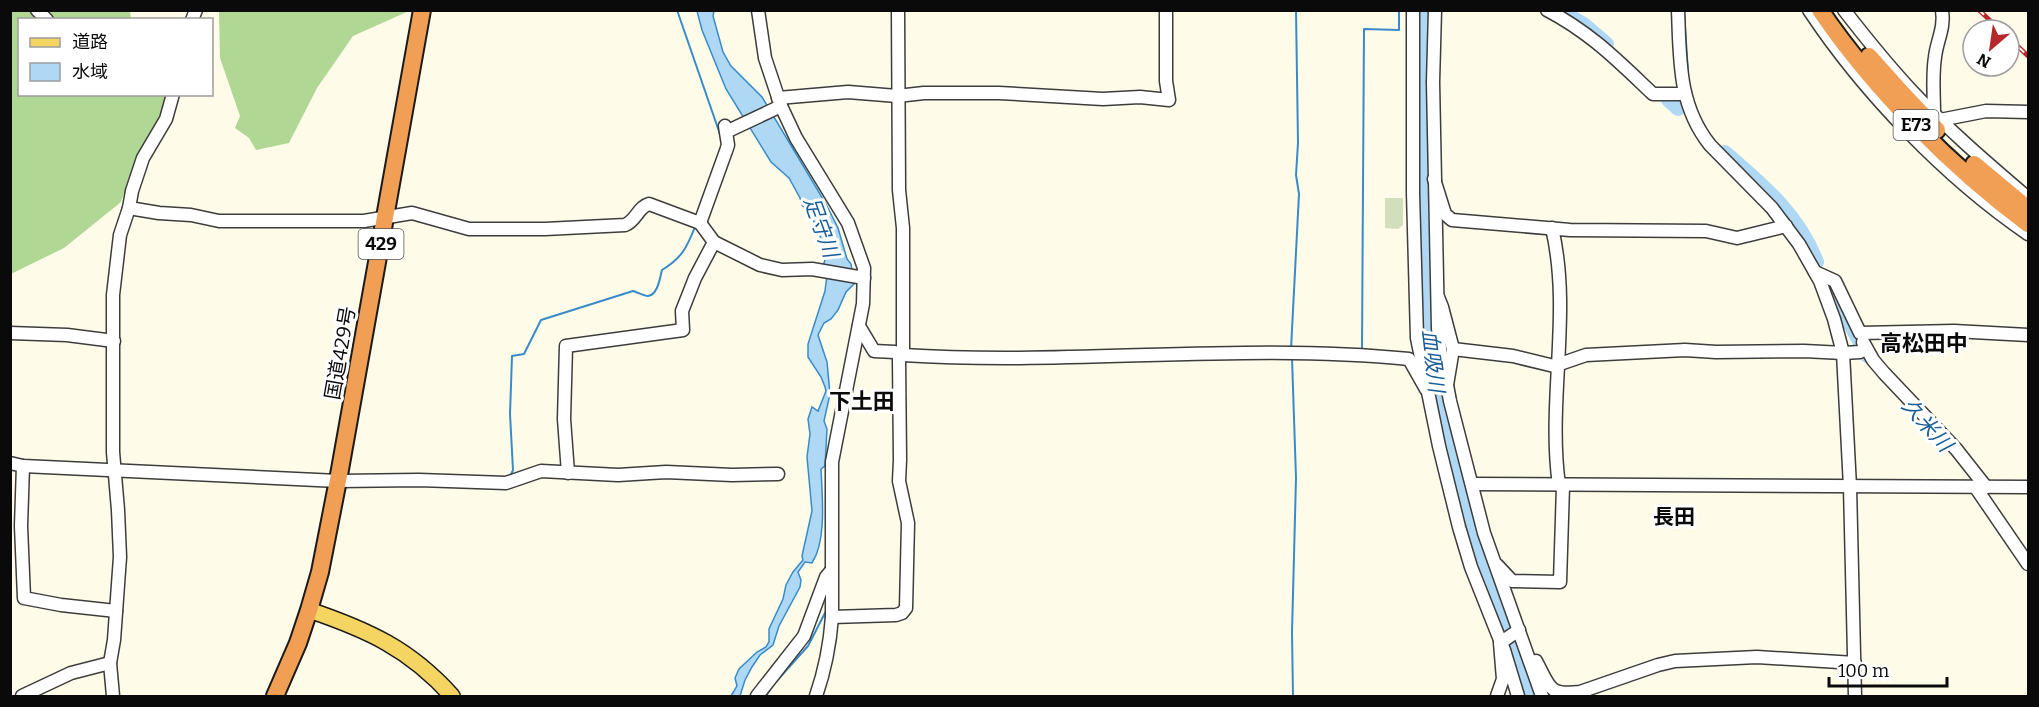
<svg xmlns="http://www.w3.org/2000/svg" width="2039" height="707" font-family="Bitter,'Noto Sans JP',serif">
  <rect width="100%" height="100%" fill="#fefbe8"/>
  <g fill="#b0d794">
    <path d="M11,11H130L131,19L20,20V94L167,95L153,131L137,155L121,202L64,248L11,274Z"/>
    <path d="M219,11V10L409,11L353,36L317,88L289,143L256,150L249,138L235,128L240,116L220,58Z"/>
  </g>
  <path fill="#d2debc" d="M1385,198H1403V225L1398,229L1385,228Z"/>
  <path fill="#afd8f4" stroke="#388bc9" stroke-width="1.5" d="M697,11H714L713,16L723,52L731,66L762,97L826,204L838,228L847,259L851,264L854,284L846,292L838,310L831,319L824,323L818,335L827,362L830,394L824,421L827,429L825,466L821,469C822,496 827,540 812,563L805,562L798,572L801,580L800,587L779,626L773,645L760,655L752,667L745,680L740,696H731L737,686L735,678L739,669L757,652L766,647L769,642V629L783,599L786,585L793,572L803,560L802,556L812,511L807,457L810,434L808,419L812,407L818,411L826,391L825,387L821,377L808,357V344L825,291L827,275L823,266L826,257L820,236L815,223L802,205L800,198L789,178L771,162L726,89L702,30Z"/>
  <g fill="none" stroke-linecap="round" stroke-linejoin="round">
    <g stroke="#388bc9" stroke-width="2">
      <path d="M677,10L722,140"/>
      <path d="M1684,10L1688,73"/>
      <path d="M1362,348L1364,29L1399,30V10"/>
      <path d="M1291,349L1299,194L1296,175L1298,143L1296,10"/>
      <path d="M1292,358L1296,478L1292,633L1293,696"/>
      <path d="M510,477L513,470L510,414L512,356L524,354L541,320L633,291C637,292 644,296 648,296C658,295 660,277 662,270C682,258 687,247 695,227"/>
      <path d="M766,696L773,685L808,646L826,611"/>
    </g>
    <g stroke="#afd8f4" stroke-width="14">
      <path d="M1424,10L1423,212L1425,307L1428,342L1438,403L1467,514L1532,696"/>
      <path d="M1559,10L1584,24L1607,44"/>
      <path d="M1668,100L1678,109"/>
      <path d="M1725,152C1762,184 1799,214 1817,262"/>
      <path d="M1831,289L1867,356"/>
    </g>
    <g stroke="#3d3d3d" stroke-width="15">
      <g id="minor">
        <path d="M37,10L47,20"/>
        <path d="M758,10L765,58L781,106L796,138L848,223L864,268L863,304L832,462V617C830,644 825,670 816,696"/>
        <path d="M898,10L899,190L903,228V355"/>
        <path d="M1413,10V193L1417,338L1439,446L1459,527L1471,567L1504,650L1518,696"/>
        <path d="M1435,10L1433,82L1438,328L1441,357L1447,377"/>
        <path d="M1547,10C1591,33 1618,61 1653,94H1684"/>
        <path d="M1678,10C1680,59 1678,105 1710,145L1772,208L1799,244L1820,281L1834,319L1843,353L1850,487L1855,696"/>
        <path d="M1809,10C1864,93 1946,178 2028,234"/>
        <path d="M1844,10C1865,37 1886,63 1909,88C1946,128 1987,163 2028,198"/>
        <path d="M192,20L196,10"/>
        <path d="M778,98L848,92L897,96L924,93H999L1103,99L1140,97L1169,100L1166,81V10"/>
        <path d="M1934,114C1934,95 1932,76 1935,57C1937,40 1945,28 1942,10"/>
        <path d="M1940,120L1986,111L2028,112"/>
        <path d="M728,131L781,106"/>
        <path d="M1434,179L1445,214L1452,220L1570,230L1706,231L1737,238L1786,226"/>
        <path d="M129,208L159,213L191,215L219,221H364L412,213L469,229H545L625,225C636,221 638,207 649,204L700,223L714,242L760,265L782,270L812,269L864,278"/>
        <path d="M700,223L726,151L728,145L725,126"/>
        <path d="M1552,228C1572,313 1547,400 1559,485"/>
        <path d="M1815,272L1835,281L1860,333L1954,331L2028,335"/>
        <path d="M1438,297L1442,307L1453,349L1447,385L1450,401L1484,533L1542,696"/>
        <path d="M859,326L874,351L895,352L903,355C1072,366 1241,342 1409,359L1426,389L1447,385"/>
        <path d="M10,333L67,335L114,341"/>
        <path d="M1863,342L1873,360L1884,373L1956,449L1986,487"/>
        <path d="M1453,349L1513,356L1554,366L1586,355L1685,350L1716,352L1804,351L1843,353L1860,352L1865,347"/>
        <path d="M10,463L23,466L338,481L419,480L506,483L541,471L618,475L666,472L732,475L778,474"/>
        <path d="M23,466L21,526L24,598L61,605L116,611"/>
        <path d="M568,473L564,419L566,346L683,330L682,311L695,278L714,242"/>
        <path d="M1472,484L2028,487"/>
        <path d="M1976,488L2028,564"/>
        <path d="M1497,565L1512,581L1560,582L1563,486"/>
        <path d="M832,617L896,615L902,613L906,608L908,523L899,481L900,460L899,359L900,354"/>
        <path d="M1536,661C1550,687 1548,696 1580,692L1658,665L1675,661L1757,657L1855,663"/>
        <path d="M22,696L71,673L110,663"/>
        <path d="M113,696L110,663L114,640L120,557L118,510L113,452V295L120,235L129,208L132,191L143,158L166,119L173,94"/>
        <path d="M757,696L804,636L826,577L831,571"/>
        <path d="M1497,696L1503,679L1500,643L1519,630"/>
      </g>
    </g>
    <g stroke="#1b1b1b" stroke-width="18">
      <path id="major" d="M309,610C368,630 410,649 452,696"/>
    </g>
    <g stroke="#1b1b1b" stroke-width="20">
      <g id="highway">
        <path d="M1820,10C1873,88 1952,168 2028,224"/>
        <path d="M1869,56L1903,94L1937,130"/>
        <path d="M1974,164L2028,209"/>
        <path d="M275,696L298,643L309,610L320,572L339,475L422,10"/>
      </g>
    </g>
    <use href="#minor" stroke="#fff" stroke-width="12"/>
    <use href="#major" stroke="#f5d562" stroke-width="15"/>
    <use href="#highway" stroke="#f09f54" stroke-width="16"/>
    <g stroke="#b5272b" stroke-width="4.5">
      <g id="rail">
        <path d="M1979,10L2000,30"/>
        <path d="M2009,38L2028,56"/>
      </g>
    </g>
    <use href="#rail" stroke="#fff" stroke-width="2" stroke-dasharray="7" stroke-linecap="butt"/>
  </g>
  <g text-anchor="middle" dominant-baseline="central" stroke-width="6" stroke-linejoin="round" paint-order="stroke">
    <g fill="#fff" stroke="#545454" stroke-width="1.5">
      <rect x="1893.5" y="110" width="45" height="30" rx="4.5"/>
      <rect x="358.5" y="229" width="45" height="30" rx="4.5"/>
    </g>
    <g font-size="18" font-weight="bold" fill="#0a0a0a">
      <text x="1916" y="125">E73</text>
      <text x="381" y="244">429</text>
    </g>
    <g font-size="20" fill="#0a0a0a" stroke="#fff">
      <text transform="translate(340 353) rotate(-80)">国道429号</text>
    </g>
    <g font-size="21" font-style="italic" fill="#195d97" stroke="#fff">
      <text transform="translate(821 227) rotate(70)">足守川</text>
      <text transform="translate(1433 361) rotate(83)">血吸川</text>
      <text transform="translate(1927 425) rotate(48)">久米川</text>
    </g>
    <g font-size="21" font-weight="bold" fill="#0a0a0a" stroke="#fff">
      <text x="1674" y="517">長田</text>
    </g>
    <g font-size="22" font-weight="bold" fill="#0a0a0a" stroke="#fff">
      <text x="1924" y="343">高松田中</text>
      <text x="862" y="401">下土田</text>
    </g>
  </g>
  <rect width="2039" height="707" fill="none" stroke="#0a0a0a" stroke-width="24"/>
  <rect x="18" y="18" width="195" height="78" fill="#ffffff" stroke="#9d9d9d" stroke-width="1.5"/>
  <rect x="30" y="38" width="30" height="9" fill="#f5d562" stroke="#9d9d9d" stroke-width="1.5"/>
  <text x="72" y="48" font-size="18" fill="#0a0a0a">道路</text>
  <rect x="30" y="63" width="30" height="18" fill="#afd8f4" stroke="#9d9d9d" stroke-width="1.5"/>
  <text x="72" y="78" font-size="18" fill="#0a0a0a">水域</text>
  <g transform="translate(1991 48) rotate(209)"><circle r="28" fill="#ffffff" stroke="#9d9d9d" stroke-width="1.5"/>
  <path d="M0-4.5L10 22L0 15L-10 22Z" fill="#b5272b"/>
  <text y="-9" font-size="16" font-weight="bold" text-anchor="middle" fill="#0a0a0a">N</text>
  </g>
  <path d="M1829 677v9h118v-9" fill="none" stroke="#0a0a0a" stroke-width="3"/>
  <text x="1838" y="677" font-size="18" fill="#0a0a0a" stroke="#ffffff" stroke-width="4.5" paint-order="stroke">100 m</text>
</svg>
